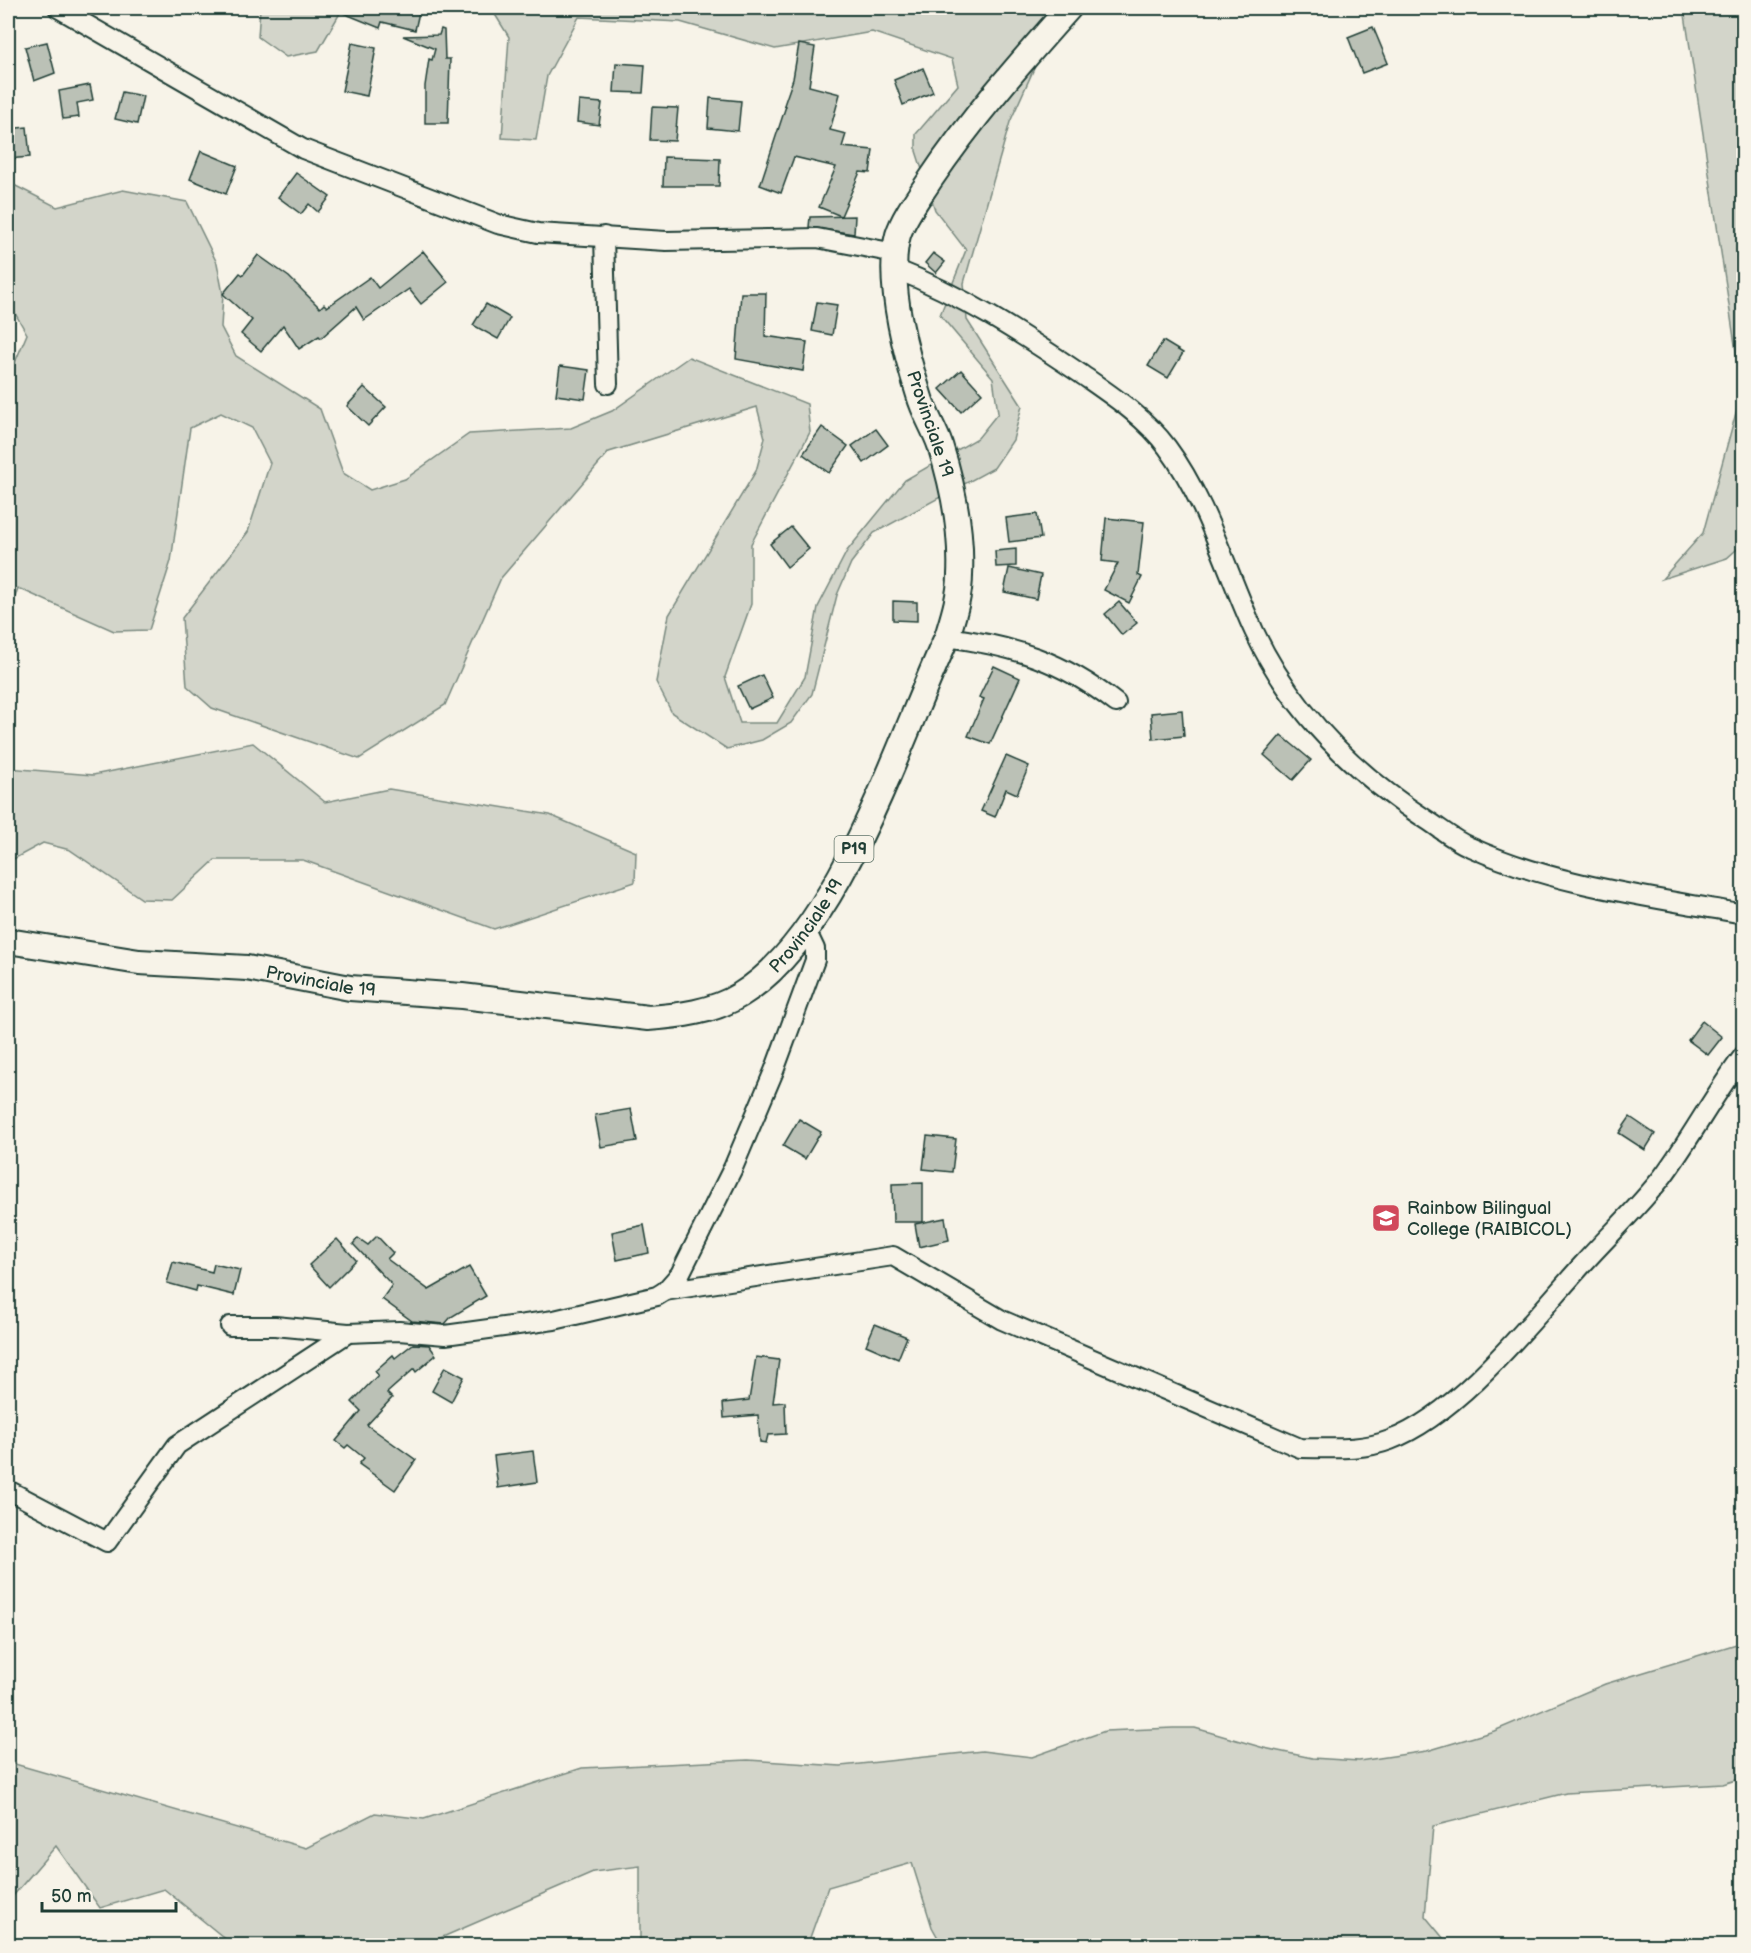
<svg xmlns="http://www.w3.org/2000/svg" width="1751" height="1953" font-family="'Balsamiq Sans',sans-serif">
  <rect width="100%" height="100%" fill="#f7f3e8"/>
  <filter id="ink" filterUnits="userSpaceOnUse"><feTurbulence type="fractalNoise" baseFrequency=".0167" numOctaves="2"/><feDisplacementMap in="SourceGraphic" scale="12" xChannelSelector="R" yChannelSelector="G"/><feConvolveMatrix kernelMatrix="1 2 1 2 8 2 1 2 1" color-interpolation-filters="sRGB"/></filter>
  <g filter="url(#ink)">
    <g fill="#d3d5ca" stroke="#79897f" stroke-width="1.5">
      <path d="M260,8H343L318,51L286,57L258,37Z"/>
      <path d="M491,8H1069L1050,33L1010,122L964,283L967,320L1022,406L1013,440L994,468L874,533L851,563L837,595L812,694L791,723L762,740L727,749L672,713L656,682L669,615L756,471L765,438L757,407L609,452L501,578L445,705L359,759L212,708L187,686L182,618L248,532L270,463L252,428L221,413L190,428L171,561L149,630L114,631L18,588L8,618V379L27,334L8,301V182L57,207L123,190L187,202L217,263L223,294L221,327L236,356L320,409L343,473L370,490L405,479L469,434L571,428L612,411L689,357L807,404L810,432L751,544V604L725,677L740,723H777L805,677L818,607L847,551L905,480L978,438L998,413L993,378L940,315L966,250L935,210L916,151V134L958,85L952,59L872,32L775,49L680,22L579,17L547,76L536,140L502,138L509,37Z"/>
      <path d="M1684,8H1743L1744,543L1727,558L1662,579L1703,533L1742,391Z"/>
      <path d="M253,743L325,802L389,789L550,815L636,852L635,882L494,929L303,860H215L172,900L142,899L70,850L43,843L8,862V768L93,775Z"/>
      <path d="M1743,1642V1778L1723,1784L1566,1793L1433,1826L1425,1916L1449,1945H942L932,1927L912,1863L828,1887L807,1946L640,1945V1866L593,1872L422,1946L233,1945L164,1889L100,1908L56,1846L12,1897L8,1898V1762L306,1848L375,1813L424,1819L582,1768L748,1760L841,1766L982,1751L1032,1757L1105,1731L1173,1728H1195L1264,1748L1312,1758L1359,1761L1427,1751L1494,1731L1605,1684Z"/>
    </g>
    <g fill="#bbc1b6" stroke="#1f3d34" stroke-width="1.5">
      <path d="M331,8H420L415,30L382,22L380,28Z"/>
      <path d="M1373,27L1388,63L1362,73L1348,37Z"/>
      <path d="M441,29L444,30L445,59H450L448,123H425V86L429,59L432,60L435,49L403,36L439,35Z"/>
      <path d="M47,42L55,73L34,81L25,47Z"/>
      <path d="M352,43L376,48L367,96L342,91Z"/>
      <path d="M799,44L815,47L809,86L840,94L830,130L846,134L842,147L873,150L870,173L860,172L841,216L819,207L836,167L794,157L781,193L760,185L786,106L784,105L793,79Z"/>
      <path d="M616,63L645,65L643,93L614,92Z"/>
      <path d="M923,68L933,92L903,105L894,80Z"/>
      <path d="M90,85L93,100L77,103L79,117L63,119L59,91Z"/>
      <path d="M122,92L143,96L137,124L115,119Z"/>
      <path d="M710,98L741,101L738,131L708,128Z"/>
      <path d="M579,101L602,103L599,125L577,122Z"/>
      <path d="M652,107L678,108L675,141L650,140Z"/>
      <path d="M27,127L30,157L8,159V129Z"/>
      <path d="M201,151L237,166L226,194L190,179Z"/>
      <path d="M664,157L720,159L719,186H663Z"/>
      <path d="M296,173L330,197L318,212L309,204L301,214L278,197Z"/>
      <path d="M855,216L854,234L809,227L810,217Z"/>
      <path d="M423,251L448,282L421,304L409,289L364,320L356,307L321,338L319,336L299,349L283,325L261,351L241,334L252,320L223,294L240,273L243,275L258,255L289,277L320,308L324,304L327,307L370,277L378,288Z"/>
      <path d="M933,253L945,262L936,273L925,263Z"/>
      <path d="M741,293H766L765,336L807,342L803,371L736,359Z"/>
      <path d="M817,302L837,305L832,335L812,331Z"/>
      <path d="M486,304L510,318L498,339L473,325Z"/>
      <path d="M1163,341L1183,353L1168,378L1148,366Z"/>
      <path d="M560,366L589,370L585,399L556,395Z"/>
      <path d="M961,370L982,393L961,412L940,389Z"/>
      <path d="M364,387L386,407L368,426L347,406Z"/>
      <path d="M822,427L848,446L829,473L803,454Z"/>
      <path d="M876,429L888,445L864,463L852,446Z"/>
      <path d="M1037,514L1041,538L1009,542L1006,518Z"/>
      <path d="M1106,518L1144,522L1138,575L1142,577L1129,603L1104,590L1118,563L1102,561Z"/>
      <path d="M791,527L809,549L787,567L770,544Z"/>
      <path d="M1016,549V566L996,567L995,551Z"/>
      <path d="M1009,568L1041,575L1036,599L1004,592Z"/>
      <path d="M893,601L917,602V621L893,620Z"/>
      <path d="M1119,602L1137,623L1122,635L1105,614Z"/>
      <path d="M994,666L1020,678L990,744L968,736L984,699L979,697Z"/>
      <path d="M762,675L773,698L749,709L738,686Z"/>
      <path d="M1182,710L1184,736L1153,739L1151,713Z"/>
      <path d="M1281,735L1311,760L1293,780L1264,755Z"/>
      <path d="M1006,756L1029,766L1017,794L1006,789L995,817L981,811Z"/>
      <path d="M1702,1021L1722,1037L1708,1055L1688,1040Z"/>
      <path d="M631,1109L637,1141L601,1147L595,1115Z"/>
      <path d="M1630,1117L1655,1134L1645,1150L1619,1133Z"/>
      <path d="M799,1119L821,1132L805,1159L783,1146Z"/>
      <path d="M927,1136L956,1139L952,1172L923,1169Z"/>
      <path d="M923,1183V1222H893L892,1184Z"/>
      <path d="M945,1218L949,1240L919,1247L915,1224Z"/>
      <path d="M644,1225L649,1253L617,1260L612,1232Z"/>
      <path d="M377,1236L393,1253L387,1259L429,1290L469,1267L486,1296L451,1317L445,1324L412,1321L382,1299L392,1285L353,1244L358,1238L368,1245Z"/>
      <path d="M337,1239L356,1260L329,1287L309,1265Z"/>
      <path d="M173,1262L212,1272L214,1264L240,1270L234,1295L197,1286L196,1291L167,1283Z"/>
      <path d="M875,1324L907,1337L898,1359L866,1345Z"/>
      <path d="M413,1344L429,1345L436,1355L416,1372L414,1369L387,1393L392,1398L367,1425L416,1460L395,1490L359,1464L364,1458L348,1445L345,1448L336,1441L361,1411L352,1402L378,1375L375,1371L393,1355L395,1358Z"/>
      <path d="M756,1357L779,1360L773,1403L785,1402L786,1434L768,1435L766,1443L760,1442L758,1415L724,1418L723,1403L749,1400Z"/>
      <path d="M445,1367L464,1377L451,1402L432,1391Z"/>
      <path d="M533,1451L537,1482L498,1488L494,1456Z"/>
    </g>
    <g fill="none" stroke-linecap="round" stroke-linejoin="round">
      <g stroke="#1f3d34" stroke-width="22">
        <g id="minor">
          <path d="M58,8L303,149L498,224L538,233L666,241L817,238L895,253"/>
          <path d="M604,236L608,384"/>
          <path d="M895,269C962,295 1022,334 1081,374C1111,395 1145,417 1167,447C1207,501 1226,570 1254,631C1291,710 1354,773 1427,820C1441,829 1455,841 1470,847C1556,886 1651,897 1744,914"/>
          <path d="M947,637C1013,646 1063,661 1116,703"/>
          <path d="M665,1291L893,1256L1002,1320L1300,1448C1329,1448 1362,1451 1390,1440C1460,1414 1533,1319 1583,1264C1609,1235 1639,1207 1663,1176C1692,1137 1714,1094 1744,1055"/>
          <path d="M230,1326H275L348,1333L399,1331L445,1335L554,1320L657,1296L665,1291L680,1274L733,1168L774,1071L815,960V949L806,930"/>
          <path d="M8,1490L107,1542L177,1445L348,1333"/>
        </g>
      </g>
      <g stroke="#1f3d34" stroke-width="28">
        <g id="major">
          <path id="s1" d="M8,941L139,962L247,968L350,988L462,996L648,1018C678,1016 713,1012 740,995C839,935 899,740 947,637C953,617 960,596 960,575C962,532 953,486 940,445C934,428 924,413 919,395C905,351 886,281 898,235C904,216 919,197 930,180C971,119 1020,63 1069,8"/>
        </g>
      </g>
      <use href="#minor" stroke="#f7f3e8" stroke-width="18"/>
      <use href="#major" stroke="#f7f3e8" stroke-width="24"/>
    </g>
  </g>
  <defs>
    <g id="school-square" transform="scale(1.5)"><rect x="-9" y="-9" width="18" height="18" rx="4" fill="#d1495b" stroke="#f7f3e8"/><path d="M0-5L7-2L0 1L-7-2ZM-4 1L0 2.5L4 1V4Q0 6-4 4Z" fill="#fff"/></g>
  </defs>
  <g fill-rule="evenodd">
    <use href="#school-square" x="1386" y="1218"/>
  </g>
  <g text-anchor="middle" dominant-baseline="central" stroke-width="6" stroke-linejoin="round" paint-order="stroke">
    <rect fill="#f7f3e8" stroke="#60746a" stroke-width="1.5" x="834.5" y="836" width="39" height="26" rx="4.5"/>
    <g font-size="16" font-weight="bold" fill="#1f3d34">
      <text x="854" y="849">P19</text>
    </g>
    <g font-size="18" fill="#1f3d34" stroke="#f7f3e8">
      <text transform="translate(930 424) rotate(71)">Provinciale 19</text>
      <text stroke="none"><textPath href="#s1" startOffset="838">Provinciale 19</textPath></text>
      <text stroke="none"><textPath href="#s1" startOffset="316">Provinciale 19</textPath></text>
    </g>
    <g font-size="18" fill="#1f3d34" stroke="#f7f3e8" text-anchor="start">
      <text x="1407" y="1208">Rainbow Bilingual<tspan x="1407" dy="21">College (RAIBICOL)</tspan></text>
    </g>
  </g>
  <rect width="1751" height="1953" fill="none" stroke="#f7f3e8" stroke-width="30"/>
  <rect x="15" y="15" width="1721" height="1923" fill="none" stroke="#1f3d34" stroke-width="2" filter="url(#ink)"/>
  <path d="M42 1902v9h134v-9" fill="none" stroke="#1f3d34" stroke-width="3"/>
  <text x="51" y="1902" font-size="18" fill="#1f3d34" stroke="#f7f3e8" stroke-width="4.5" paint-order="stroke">50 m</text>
</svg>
